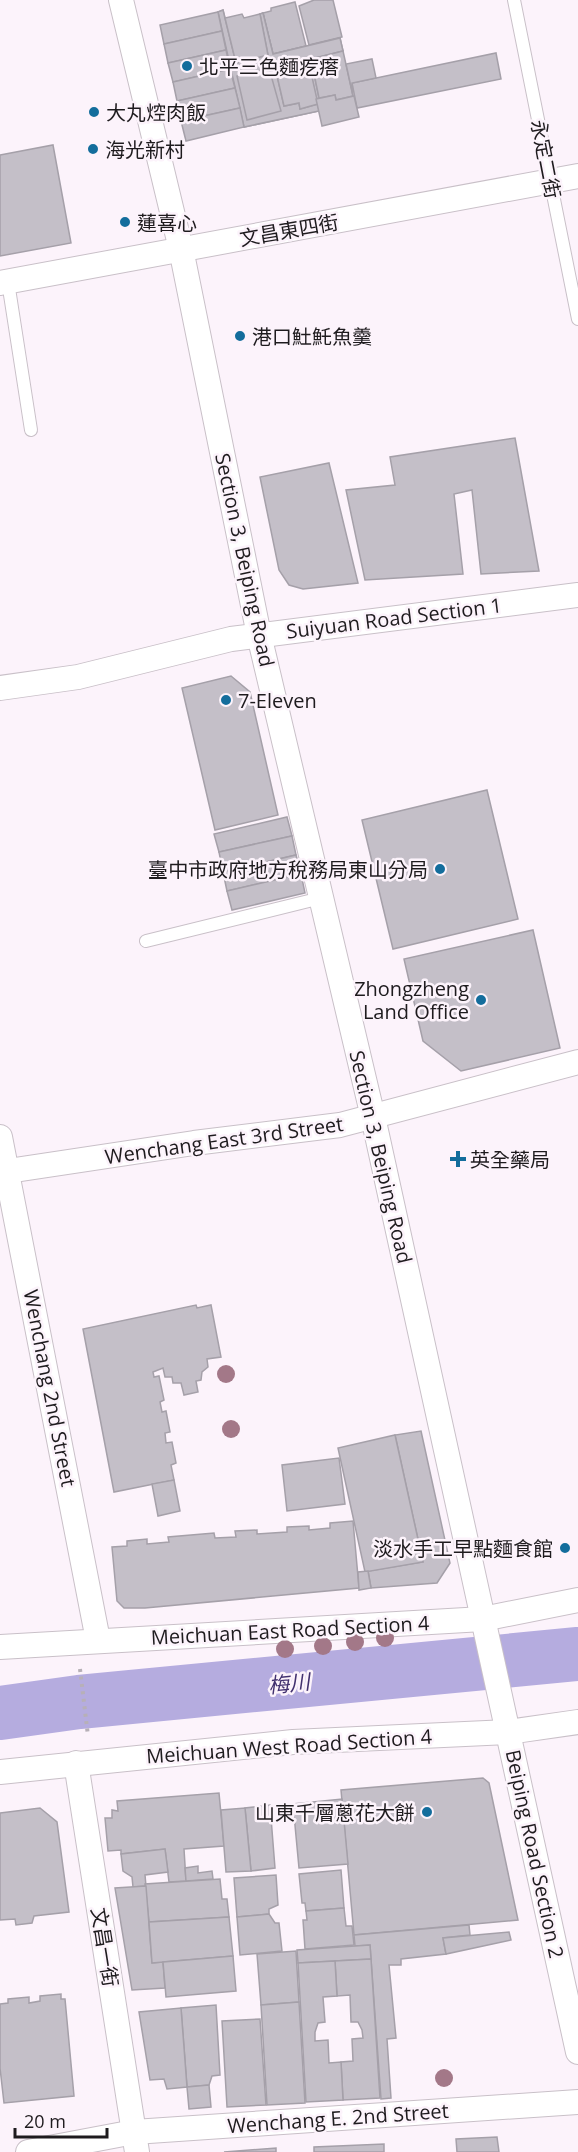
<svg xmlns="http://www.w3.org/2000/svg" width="578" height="2152" font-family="'Open Sans','Noto Sans TC',sans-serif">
  <rect width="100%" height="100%" fill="#fcf3fb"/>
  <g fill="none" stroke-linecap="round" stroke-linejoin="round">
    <path stroke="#b5acdf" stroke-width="54" d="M0,1713L79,1702L578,1654"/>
  </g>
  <g fill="#c4bfc8" stroke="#a5a0a9" stroke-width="1.5" fill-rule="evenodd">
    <path d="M314,0H333L342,37L309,45L299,6Z"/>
    <path d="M295,2L306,46L273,54L263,13L271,11V8Z"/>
    <path d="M223,10L236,63L268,55L260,14L263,13L273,54L340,38L343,51L311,59L319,98L316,99L308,59L275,67L284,106L299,103L300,109L318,104L319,111L244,127L218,12ZM269,68L281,111L247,120L237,76Z"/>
    <path d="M223,10L236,63L268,55L260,14L263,13L273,54L340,38L343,51L311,59L319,98L316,99L308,59L275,67L284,106L299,103L300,109L318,104L319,111L244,127L218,12Z"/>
    <path d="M218,12L222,31L164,44L160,25Z"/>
    <path d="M242,14L244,18L260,14L268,55L236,63L225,18Z"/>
    <path d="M222,31L226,50L168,63L164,44Z"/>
    <path d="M226,50L230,69L173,82L168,63Z"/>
    <path d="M343,51L353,96L336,100L335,95L319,98L311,59Z"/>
    <path d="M496,53L501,79L357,108L352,83Z"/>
    <path d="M308,59L318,104L300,109L299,103L284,106L275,67Z"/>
    <path d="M372,59L376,78L352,83L353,96L346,64Z"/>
    <path d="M269,68L281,111L247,120L237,76Z"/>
    <path d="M230,69L235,88L177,101L173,82Z"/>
    <path d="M235,88L240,108L181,121L177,101Z"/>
    <path d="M335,95L336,100L354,96L359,117L322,126L316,99Z"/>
    <path d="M240,108L244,127L186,141L181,121Z"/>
    <path d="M53,145L71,243L0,256V155Z"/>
    <path d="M515,438L539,571L481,574L472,490L454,494L463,574L365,580L346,490L395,485L390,457Z"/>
    <path d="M329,463L358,583L303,589L289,585L279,570L260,477Z"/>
    <path d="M231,676L250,692L278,815L215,830L182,688Z"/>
    <path d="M487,790L518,919L393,949L362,820Z"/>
    <path d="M287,817L292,836L219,852L214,834Z"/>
    <path d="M292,836L296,855L223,872L219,852Z"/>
    <path d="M296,855L301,874L227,891L223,872Z"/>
    <path d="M301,874L305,893L232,910L227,891Z"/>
    <path d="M533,930L560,1048L461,1071L423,1041L404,959Z"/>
    <path d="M196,1305L197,1308L211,1305L221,1357L207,1359L208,1367L202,1372L201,1380L196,1381L198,1392L184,1395L181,1383H173L172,1377H165L163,1368L153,1372L154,1377L159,1376L164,1400L160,1402L162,1412L166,1411L170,1432L165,1433L166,1443L172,1442L176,1463L171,1465L174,1480L114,1492L83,1329Z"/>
    <path d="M421,1431L450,1563L437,1583L371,1588L368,1571L423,1562L395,1435Z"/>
    <path d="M395,1435L423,1562L365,1572L338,1448Z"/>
    <path d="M339,1458L345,1504L287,1511L282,1465Z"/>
    <path d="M174,1480L180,1511L158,1516L152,1484Z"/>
    <path d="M353,1521L359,1588L145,1608H124L117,1601L112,1547L127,1546V1541L147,1539V1544L169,1542L168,1537L214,1533L215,1538L236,1537L235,1531L257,1530V1534L287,1532V1527L309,1526V1530L330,1528V1523Z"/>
    <path d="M368,1571L371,1588L359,1590L358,1572Z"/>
    <path d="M483,1778L489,1783L518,1920L354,1935L341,1790Z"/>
    <path d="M219,1793L224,1846L184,1849L186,1881L169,1882L165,1849L121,1854V1850L108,1851L105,1818H112V1810L118,1811L117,1801Z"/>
    <path d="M342,1799L348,1864L299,1868L293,1804Z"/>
    <path d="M270,1805L275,1868L251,1871L245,1808Z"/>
    <path d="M40,1808L57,1822L69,1912L34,1916L32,1923L16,1925L15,1919L0,1920V1813Z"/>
    <path d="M245,1808L251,1871L226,1872L221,1810Z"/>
    <path d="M165,1849L168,1872L145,1875L146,1886L133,1887L132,1877L123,1871L121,1854Z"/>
    <path d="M198,1866V1873L212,1871L213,1879L186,1881L185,1868Z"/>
    <path d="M341,1870L344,1908L306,1911L305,1903H302L299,1874Z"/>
    <path d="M276,1875L278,1905L269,1909V1914L237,1917L234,1878Z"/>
    <path d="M220,1879L222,1899H227L229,1917L149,1922L145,1884Z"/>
    <path d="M146,1886L152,1963L163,1962L165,1988L132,1990L115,1888Z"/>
    <path d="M344,1908L346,1926H352L354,1945L305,1949L303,1920H307L306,1911Z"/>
    <path d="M269,1914L275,1923H279L282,1951L240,1955L237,1917Z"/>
    <path d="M229,1917L233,1956L152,1963L149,1922Z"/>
    <path d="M469,1925L470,1935L443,1938L446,1954L401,1959V1965H389L396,2038L387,2039L391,2098L381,2099L370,1945L355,1946L354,1935Z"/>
    <path d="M509,1932L511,1940L446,1954L443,1938Z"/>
    <path d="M370,1945L371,1959L298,1963L297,1950Z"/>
    <path d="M296,1951L299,2002L261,2005L257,1954Z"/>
    <path d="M233,1956L236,1991L166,1997L163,1962Z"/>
    <path d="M371,1959L380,2098L343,2100L341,2062L353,2061L352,2039L363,2038L362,2030L358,2022H351L350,1995L337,1996L335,1961Z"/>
    <path d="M335,1961L337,1996L323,1997L325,2022L318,2023L315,2032V2041L328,2040L329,2063L341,2062L343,2100L306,2102L298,1963Z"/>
    <path d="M61,1994V1999H65L74,2096L4,2103L0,2068V2004L8,2003V1999L29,1997V2003L40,2001V1996Z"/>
    <path d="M299,2002L305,2103L267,2105L261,2005Z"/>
    <path d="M216,2005L220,2075L212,2076L209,2085L187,2087L181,2008Z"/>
    <path d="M181,2008L187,2087L167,2089L164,2079L150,2080L139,2012Z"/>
    <path d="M260,2019L266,2105L227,2107L222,2021Z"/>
    <path d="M209,2085L211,2107L189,2109L187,2087Z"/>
    <path d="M497,2137L499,2152H457L456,2139Z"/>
    <path d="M384,2144V2152H314V2147Z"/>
    <path d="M276,2148V2152H224Z"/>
  </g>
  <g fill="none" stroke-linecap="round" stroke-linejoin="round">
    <g stroke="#c9c0c8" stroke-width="14">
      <g id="lane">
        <path d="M514,0L578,319"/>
        <path d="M8,282L31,430"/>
        <path d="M146,941L321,898"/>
      </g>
    </g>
    <g stroke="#c9c0c8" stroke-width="26">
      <g id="street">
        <path d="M121,0L181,249L259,635L373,1117L578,2052"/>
        <path d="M0,283L578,176"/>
        <path d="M0,688L78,677L231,639L578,595"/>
        <path d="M0,1137L98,1640"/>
        <path d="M8,1171L194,1143L340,1125L578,1062"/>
        <path d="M0,1647L483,1619L578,1600"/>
        <path d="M76,1763L137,2152"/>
        <path d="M0,1772L293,1742L508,1732L578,1722"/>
        <path d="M28,2152L134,2132L578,2102"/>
      </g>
    </g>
    <path stroke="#b7b0b7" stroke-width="4" stroke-dasharray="3 4.5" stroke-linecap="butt" d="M80,1669L88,1736"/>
    <use href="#lane" stroke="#fff" stroke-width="12"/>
    <use href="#street" stroke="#fff" stroke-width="24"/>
  </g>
  <g fill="#a37888">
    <circle cx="226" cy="1374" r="9"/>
    <circle cx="231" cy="1429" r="9"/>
    <circle cx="385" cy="1638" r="9"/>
    <circle cx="355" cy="1642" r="9"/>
    <circle cx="323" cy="1646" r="9"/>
    <circle cx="285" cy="1649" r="9"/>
    <circle cx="444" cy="2078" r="9"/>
  </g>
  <g fill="#136d9c" stroke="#fcf3fb" stroke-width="2">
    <circle cx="187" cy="66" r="6"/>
    <circle cx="94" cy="112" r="6"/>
    <circle cx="93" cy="149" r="6"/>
    <circle cx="125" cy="222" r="6"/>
    <circle cx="240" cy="336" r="6"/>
    <circle cx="226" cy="700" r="6"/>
    <circle cx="440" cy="869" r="6"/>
    <circle cx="481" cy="1000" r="6"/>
    <path d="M455 1150h6v6h6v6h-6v6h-6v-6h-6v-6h6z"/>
    <circle cx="565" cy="1548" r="6"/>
    <circle cx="427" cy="1812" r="6"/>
  </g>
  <g text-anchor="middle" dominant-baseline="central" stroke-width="5" stroke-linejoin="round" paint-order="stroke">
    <g font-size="20" fill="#1e1b1e" stroke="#fcf3fb" text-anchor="start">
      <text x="199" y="66">北平三色麵疙瘩</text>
      <text x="106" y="112">大丸焢肉飯</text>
      <text x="105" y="149">海光新村</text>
      <text x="137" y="222">蓮喜心</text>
      <text x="252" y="336">港口𩵚魠魚羹</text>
      <text x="238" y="700">7-Eleven</text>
      <text x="428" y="869" text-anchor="end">臺中市政府地方稅務局東山分局</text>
      <text x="469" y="988" text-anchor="end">Zhongzheng<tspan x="469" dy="23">Land Office</tspan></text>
      <text x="470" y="1159">英全藥局</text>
      <text x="553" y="1548" text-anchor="end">淡水手工早點麵食館</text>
      <text x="415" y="1812" text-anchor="end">山東千層蔥花大餅</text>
    </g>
    <g font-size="20" fill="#1e1b1e" stroke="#fcf3fb">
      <text transform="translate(546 159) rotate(79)">永定二街</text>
      <text transform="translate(289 230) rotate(-10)">文昌東四街</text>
      <text transform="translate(245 560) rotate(78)">Section 3, Beiping Road</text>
      <text transform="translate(394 618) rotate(-7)">Suiyuan Road Section 1</text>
      <text transform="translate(224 1140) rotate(-8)">Wenchang East 3rd Street</text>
      <text transform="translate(381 1157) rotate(77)">Section 3, Beiping Road</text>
      <text transform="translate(50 1388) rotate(79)">Wenchang 2nd Street</text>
      <text transform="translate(290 1630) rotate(-3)">Meichuan East Road Section 4</text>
      <text transform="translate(289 1746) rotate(-4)">Meichuan West Road Section 4</text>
      <text transform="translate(535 1854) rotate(78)">Beiping Road Section 2</text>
      <text transform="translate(105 1947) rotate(81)">文昌一街</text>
      <text transform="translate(338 2118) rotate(-4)">Wenchang E. 2nd Street</text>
    </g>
    <g font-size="21" font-style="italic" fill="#42316f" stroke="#fcf3fb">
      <text transform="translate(289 1683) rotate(-6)">梅川</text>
    </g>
  </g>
  <path d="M15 2128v9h92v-9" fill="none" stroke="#1e1b1e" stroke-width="3"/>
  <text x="24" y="2128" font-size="18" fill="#1e1b1e" stroke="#fcf3fb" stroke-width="4.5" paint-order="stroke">20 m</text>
</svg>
